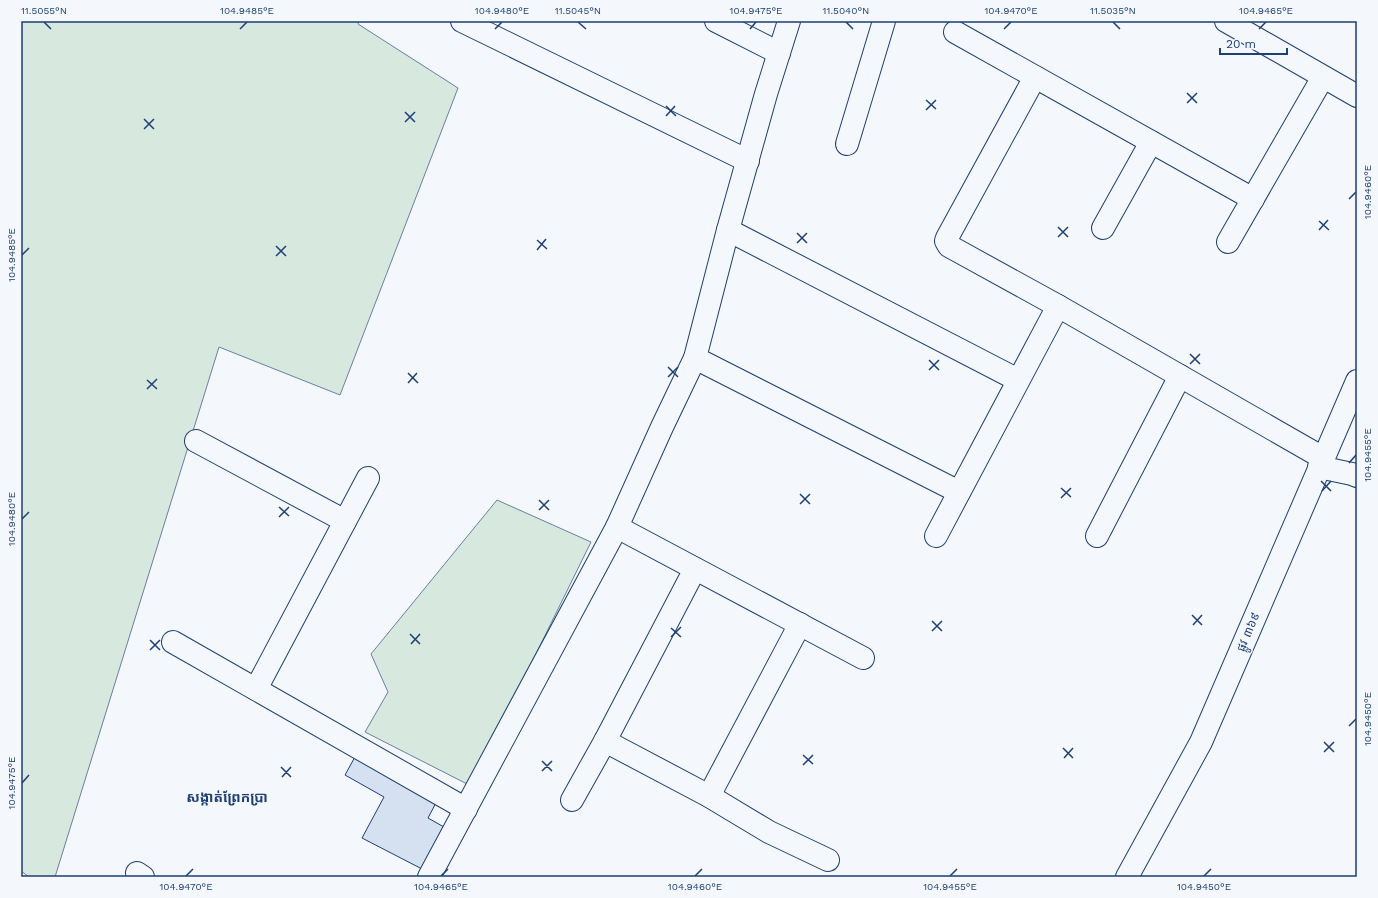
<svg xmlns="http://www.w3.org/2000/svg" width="1378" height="898" font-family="'Work Sans','Noto Sans Khmer',sans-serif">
  <rect width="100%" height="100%" fill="#f4f7fb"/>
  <g fill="#d7e8df" stroke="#687fa3">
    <path d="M21,21H359L358,24L458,88L340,395L219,347L55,877H29L21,871Z"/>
    <path d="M497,500L591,542L471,786L365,732L388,692L371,654Z"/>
  </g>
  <path fill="#d5e0f0" stroke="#1d3f73" d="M356,755L438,799L428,818L444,827L422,869L362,838L384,797L345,775Z"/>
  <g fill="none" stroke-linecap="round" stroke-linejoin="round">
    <g stroke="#1d3f73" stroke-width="24">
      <g id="minor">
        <path d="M462,21L748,161"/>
        <path d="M716,21L779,53"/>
        <path d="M1226,21L1357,96"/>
        <path d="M955,32L1253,199"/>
        <path d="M1035,77L947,238L946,241L949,246L1058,306L1323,458"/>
        <path d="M847,144L884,21"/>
        <path d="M1103,228L1151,142"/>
        <path d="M728,230L1018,380"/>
        <path d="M1228,242L1323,77"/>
        <path d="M695,358L959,492"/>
        <path d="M196,441L345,521"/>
        <path d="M1319,467L1352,474L1357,476"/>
        <path d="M617,527L863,658"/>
        <path d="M936,536L1058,306"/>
        <path d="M1097,536L1180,376"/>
        <path d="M173,642L466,809"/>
        <path d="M256,689L368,478"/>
        <path d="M605,741L709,796L769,832L828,860"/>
        <path d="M709,796L800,624"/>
        <path d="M572,800L605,741L695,569"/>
        <path d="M137,873L143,877"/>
        <path d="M429,877L617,527L662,427L695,358L728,230L766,94L789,21"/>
      </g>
    </g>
    <g stroke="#1d3f73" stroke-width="24">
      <path id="major" d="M1127,877L1201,742L1357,381"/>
    </g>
    <use href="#minor" stroke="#f4f7fb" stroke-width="22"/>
    <use href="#major" stroke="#f4f7fb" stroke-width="22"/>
  </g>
  <path fill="none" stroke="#1d3f73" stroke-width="1.5" d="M44,22L51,29M578,22L586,29M846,22L853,29M1113,22L1120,29M240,29L247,22M495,29L502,22M750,29L756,22M1004,29L1011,22M1259,29L1266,22M1187,93L1197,103M926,100L936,109M1187,103L1197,93M666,106L676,116M926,110L936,100M405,112L415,122M666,116L675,106M144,119L154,129M405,122L415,112M144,129L154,119M1349,199L1356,192M1319,221L1329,230M1058,227L1068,237M1319,230L1328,220M797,233L807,243M1058,237L1068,227M537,240L547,249M797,243L807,233M276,246L286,256M537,250L546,239M22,255L29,248M276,256L286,246M1190,354L1200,364M929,360L939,370M1190,364L1200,354M668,367L678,377M929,370L939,360M408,373L418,383M668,377L678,367M147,380L157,389M408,383L417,373M147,389L157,379M1349,463L1356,455M1321,481L1331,491M1061,488L1071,497M1322,491L1331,481M800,494L810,504M1061,498L1071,488M539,500L549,510M800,504L810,494M279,507L289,516M539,510L549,500M279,517L289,507M22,519L29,512M1192,615L1202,625M932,621L942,631M1193,625L1202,615M671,628L681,637M932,631L942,621M410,634L420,644M671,637L681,627M150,640L160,650M411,644L420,634M150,650L160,640M1349,726L1356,719M1324,742L1334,752M1063,748L1073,758M1324,752L1334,742M803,755L813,764M1064,758L1073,748M542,761L552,771M803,765L813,755M281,767L291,777M542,771L552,761M282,777L291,767M22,783L29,775M186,876L193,869M441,876L448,869M695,876L702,869M950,876L957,869M1204,876L1211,869"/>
  <g text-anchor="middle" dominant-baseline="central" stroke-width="3" stroke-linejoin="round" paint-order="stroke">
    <g font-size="12" fill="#1d3f73" stroke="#f4f7fb">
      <text transform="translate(1248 632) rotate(-67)">ផ្លូវ ៣៦៩</text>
    </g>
    <g font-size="14" font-weight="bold" fill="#1d3f73" stroke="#f4f7fb">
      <text x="227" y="797">សង្កាត់ព្រែកប្រា</text>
    </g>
  </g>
  <rect width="1378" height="898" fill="none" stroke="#f4f7fb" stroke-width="44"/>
  <path d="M1220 48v6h67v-6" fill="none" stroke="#1d3f73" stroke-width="2"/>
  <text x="1226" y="48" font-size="12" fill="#1d3f73" stroke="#f4f7fb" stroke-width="3" paint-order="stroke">20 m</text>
  <rect x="22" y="22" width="1334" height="854" fill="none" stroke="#1d3f73" stroke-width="1.5"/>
  <g font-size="10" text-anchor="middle" fill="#1d3f73">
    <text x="44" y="14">11.5055°N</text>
    <text x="247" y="14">104.9485°E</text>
    <text x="502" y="14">104.9480°E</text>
    <text x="578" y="14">11.5045°N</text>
    <text x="756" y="14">104.9475°E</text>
    <text x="846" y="14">11.5040°N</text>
    <text x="1011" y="14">104.9470°E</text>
    <text x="1113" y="14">11.5035°N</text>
    <text x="1266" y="14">104.9465°E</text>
    <text transform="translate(1367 192) rotate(-90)" y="4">104.9460°E</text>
    <text transform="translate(11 255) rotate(-90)" y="4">104.9485°E</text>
    <text transform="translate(1367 455) rotate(-90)" y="4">104.9455°E</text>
    <text transform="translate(11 519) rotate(-90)" y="4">104.9480°E</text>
    <text transform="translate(1367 719) rotate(-90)" y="4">104.9450°E</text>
    <text transform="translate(11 783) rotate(-90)" y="4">104.9475°E</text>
    <text x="186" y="890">104.9470°E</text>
    <text x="441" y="890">104.9465°E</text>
    <text x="695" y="890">104.9460°E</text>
    <text x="950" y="890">104.9455°E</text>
    <text x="1204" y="890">104.9450°E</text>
  </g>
</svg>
